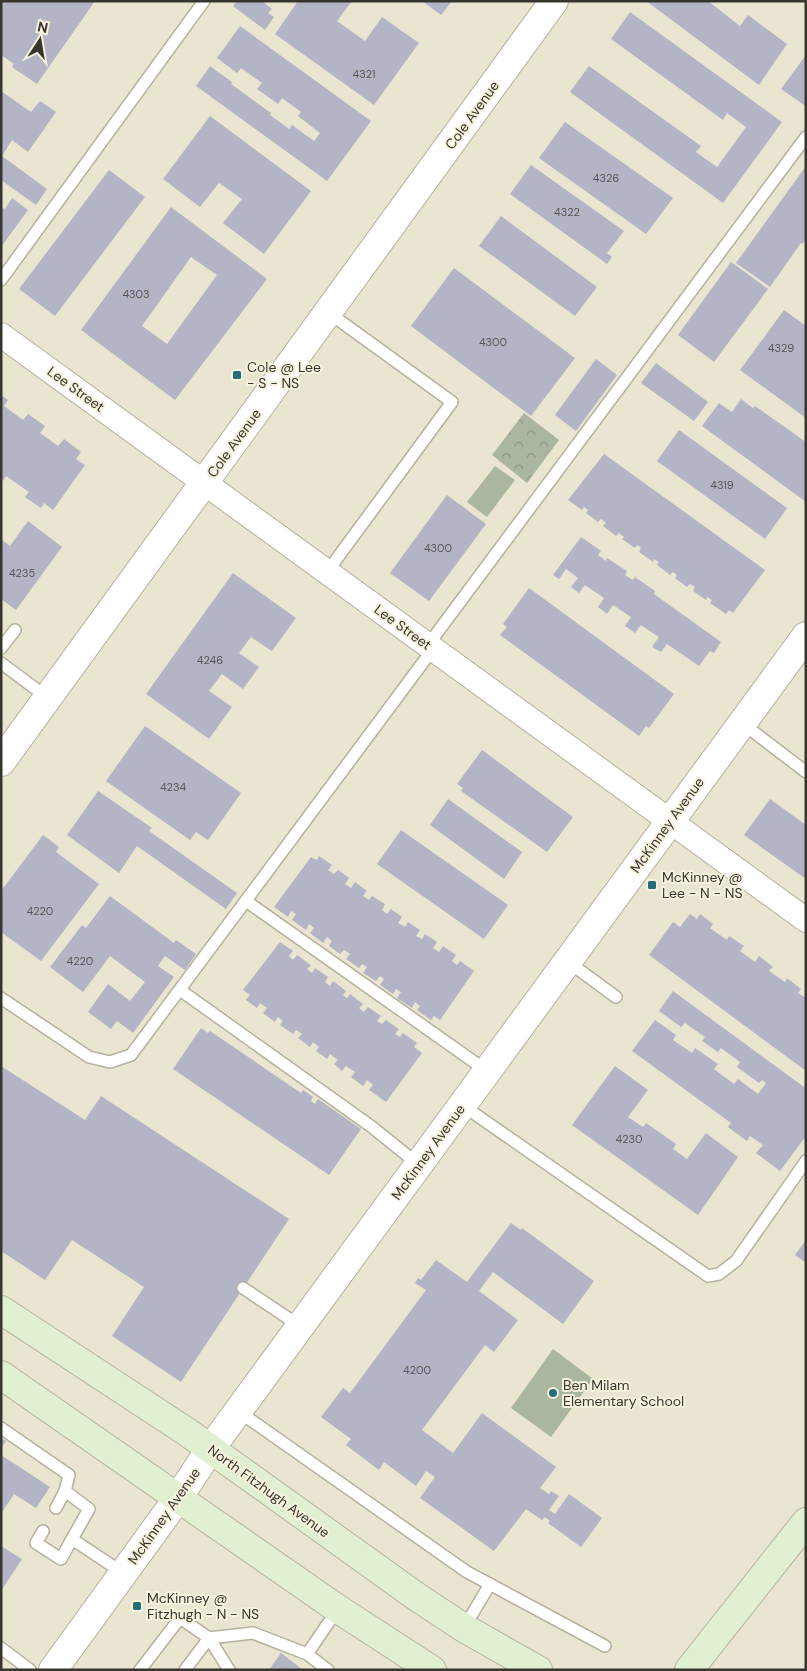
<svg xmlns="http://www.w3.org/2000/svg" width="807" height="1671" font-family="'DM Sans',sans-serif">
  <defs>
    <pattern id="park-crowns" width="20" height="18" patternUnits="userSpaceOnUse" patternTransform="scale(1.25)"><rect width="20" height="18" fill="#abb6a1"/><path d="M2 6a3 3 0 1 1 6 0M12 15a3 3 0 1 1 6 0" fill="none" stroke="#8c9584"/></pattern>
  </defs>
  <rect width="100%" height="100%" fill="#e9e5d0"/>
  <path fill="url(#park-crowns)" d="M524,413L559,440L527,483L492,455Z"/>
  <g fill="#abb6a1">
    <path d="M495,466L515,480L487,517L467,502Z"/>
    <path d="M553,1349L593,1379L551,1437L511,1408Z"/>
  </g>
  <g fill="#b4b4c7" fill-rule="evenodd">
    <path d="M1,1H95L37,84L12,67L14,64L1,55Z"/>
    <path d="M237,1H262L272,9L268,13L274,17L265,30L233,6Z"/>
    <path d="M298,1H352L337,21L365,41L382,17L419,43L374,105L275,34Z"/>
    <path d="M422,1H452L441,15Z"/>
    <path d="M646,1H708L740,26L748,15L787,44L759,85Z"/>
    <path d="M630,12L782,122L723,203L570,92L589,66L701,146L696,152L717,167L746,127L727,113L723,120L611,39Z"/>
    <path d="M240,26L371,121L327,181L196,86L210,66L232,82L231,84L271,113L270,115L289,129L292,125L314,141L320,133L298,116L301,112L282,98L278,104L257,89L262,83L241,68L237,73L217,58Z"/>
    <path d="M806,55V103L804,105L781,89Z"/>
    <path d="M1,91L31,112L40,101L56,112L28,152L12,140L2,156L47,189L36,205L1,180Z"/>
    <path d="M210,116L311,191L264,254L223,223L242,199L219,183L200,207L163,179Z"/>
    <path d="M565,122L673,198L646,234L539,158Z"/>
    <path d="M531,165L624,231L607,253L612,257L607,264L510,194Z"/>
    <path d="M806,166V240L802,244L801,243L770,287L736,263Z"/>
    <path d="M109,170L145,197L55,316L19,289Z"/>
    <path d="M12,198L28,210L1,247V207L5,209Z"/>
    <path d="M171,207L267,279L175,400L81,330ZM191,257L217,275L167,344L142,326Z"/>
    <path d="M501,216L597,287L575,316L479,246Z"/>
    <path d="M731,262L768,289L714,362L678,335Z"/>
    <path d="M454,268L575,358L531,416L411,326Z"/>
    <path d="M784,310L806,326V418L740,370Z"/>
    <path d="M596,359L617,375L576,431L555,415Z"/>
    <path d="M656,363L708,402L694,421L641,383Z"/>
    <path d="M1,395L8,400L4,406L23,420L28,414L45,426L40,433L58,446L64,439L81,452L76,459L85,465L53,510L44,503L41,508L25,497L29,492L6,476L3,481L1,479Z"/>
    <path d="M741,399L753,408L755,406L806,442V502L702,426L719,403L732,412Z"/>
    <path d="M679,430L787,508L765,539L657,461Z"/>
    <path d="M604,454L765,570L733,613L729,610L726,614L710,603L712,600L707,597L706,600L693,591L695,587L690,584L687,587L675,578L677,575L673,572L670,575L657,565L659,562L654,559L653,562L639,552L641,548L637,545L635,548L622,539L624,537L619,533L616,536L603,526L606,523L601,519L598,522L586,513L588,510L584,507L582,510L568,500Z"/>
    <path d="M447,495L486,524L429,601L390,573Z"/>
    <path d="M28,521L62,547L16,610L1,599V539L10,546Z"/>
    <path d="M581,537L601,551L598,555L606,561L607,558L627,571L625,575L633,580L635,577L655,591L654,594L721,642L714,653L710,651L699,666L667,644L661,652L652,647L659,637L641,625L635,633L625,626L631,617L613,605L607,614L598,607L604,598L585,585L579,593L571,587L578,578L566,569L559,579L553,575Z"/>
    <path d="M233,573L296,618L272,651L251,637L239,653L259,667L243,689L222,674L209,691L232,707L209,739L146,694Z"/>
    <path d="M529,588L674,694L649,728L646,726L639,736L500,635L507,627L503,624Z"/>
    <path d="M145,726L241,793L208,840L196,832L190,840L106,781Z"/>
    <path d="M482,750L573,817L547,852L461,791L463,788L457,784Z"/>
    <path d="M98,791L152,828L149,831L237,893L226,909L137,846L119,873L67,835Z"/>
    <path d="M448,799L522,852L504,879L430,825Z"/>
    <path d="M770,799L806,825V879L744,835Z"/>
    <path d="M401,830L508,905L484,939L377,864Z"/>
    <path d="M43,835L59,847L56,852L99,884L41,961L1,932V891Z"/>
    <path d="M319,856L332,865L328,870L334,874L338,870L349,878L345,884L351,888L355,882L367,891L363,896L369,900L372,896L385,904L382,910L387,914L391,909L402,917L398,923L405,927L408,922L420,930L416,936L422,939L425,934L437,942L433,948L439,952L443,946L456,955L452,961L457,965L460,961L474,971L440,1020L434,1016L431,1020L417,1010L420,1006L415,1002L412,1008L397,998L401,992L396,989L393,994L380,985L384,979L380,976L376,981L363,973L367,967L362,964L359,968L346,959L350,954L344,950L340,954L329,946L332,941L327,937L323,943L310,933L314,928L309,924L306,930L292,920L296,914L291,911L288,917L274,907L311,857L317,860Z"/>
    <path d="M110,896L174,943L176,940L196,954L185,970L165,956L158,966L174,977L133,1033L117,1021L111,1029L88,1012L108,984L130,1001L145,982L110,956L83,992L50,967L82,925L86,928Z"/>
    <path d="M690,914L697,919L700,914L713,924L710,928L727,940L729,936L744,946L740,951L755,962L759,956L773,967L769,971L785,982L787,978L801,989L798,993L806,998V1071L649,955L673,922L680,927Z"/>
    <path d="M280,942L293,951L289,956L293,960L297,955L311,965L307,969L312,973L315,968L328,977L325,982L330,986L333,981L346,991L343,995L347,998L350,994L363,1004L359,1008L364,1012L368,1007L381,1016L377,1021L382,1024L386,1020L399,1029L395,1034L400,1037L403,1033L417,1043L414,1047L422,1053L386,1102L369,1090L373,1085L367,1080L363,1086L351,1077L355,1072L346,1066L342,1071L334,1064L338,1060L330,1054L327,1059L316,1051L319,1047L313,1042L310,1047L298,1038L302,1034L296,1030L293,1034L280,1025L283,1021L278,1017L275,1022L263,1013L267,1008L260,1003L257,1008L246,1000L250,995L243,990Z"/>
    <path d="M673,991L804,1087L806,1085V1136L780,1171L756,1153L763,1145L750,1136L747,1141L728,1127L731,1123L632,1051L655,1020L676,1035L673,1040L692,1053L695,1048L718,1064L714,1069L734,1084L738,1079L758,1094L766,1083L762,1080L759,1083L737,1067L740,1062L721,1048L718,1052L702,1041L705,1037L685,1023L681,1027L659,1011Z"/>
    <path d="M201,1028L208,1033L210,1031L301,1093L303,1090L313,1097L311,1101L315,1104L318,1099L361,1129L329,1175L173,1069Z"/>
    <path d="M1,1066L85,1120L101,1096L289,1219L181,1382L112,1336L144,1287L72,1240L45,1280L1,1251Z"/>
    <path d="M615,1066L648,1090L628,1117L643,1127L646,1123L676,1144L673,1149L687,1159L706,1133L738,1157L698,1215L572,1125Z"/>
    <path d="M511,1223L521,1230L522,1228L594,1281L563,1324L493,1272L479,1291L518,1320L494,1352L485,1345L422,1430L453,1453L482,1413L556,1467L540,1488L549,1494L551,1491L559,1496L549,1510L555,1514L569,1494L602,1518L581,1547L548,1523L550,1521L545,1517L542,1520L526,1509L494,1551L420,1498L435,1477L426,1471L416,1486L384,1462L379,1470L346,1445L351,1439L321,1417L343,1388L350,1393L426,1290L415,1283L418,1278L421,1280L436,1260L467,1282Z"/>
    <path d="M806,1240V1263L795,1255Z"/>
    <path d="M1,1438L6,1441L1,1449Z"/>
    <path d="M1,1455L50,1487L36,1508L14,1494L1,1514Z"/>
    <path d="M1,1546L22,1559L1,1591Z"/>
    <path d="M281,1653L303,1670H269Z"/>
  </g>
  <g fill="none" stroke-linecap="round" stroke-linejoin="round">
    <g stroke="#b5b19d" stroke-width="14">
      <g id="service">
        <path d="M1,280L204,1"/>
        <path d="M327,572L452,402L329,313"/>
        <path d="M428,645L806,137"/>
        <path d="M1,648L15,630"/>
        <path d="M1,663L48,698"/>
        <path d="M742,723L806,772"/>
        <path d="M246,901L487,1071"/>
        <path d="M567,961L616,997"/>
        <path d="M180,990L372,1127L419,1165"/>
        <path d="M1,998L89,1057L110,1062L131,1055L433,649"/>
        <path d="M462,1105L708,1276L719,1274L736,1261L806,1161"/>
        <path d="M243,1288L300,1326"/>
        <path d="M238,1411L467,1572L605,1646"/>
        <path d="M1,1428L69,1475L65,1491L89,1509L72,1539L123,1573"/>
        <path d="M56,1508L65,1491"/>
        <path d="M43,1531L36,1543L61,1559L72,1539"/>
        <path d="M464,1628L490,1584"/>
        <path d="M1,1648L30,1670"/>
        <path d="M307,1654L338,1609"/>
        <path d="M140,1670L180,1618L209,1638L253,1633L307,1654L328,1670"/>
        <path d="M185,1670L209,1638L229,1670"/>
      </g>
    </g>
    <g stroke="#b5b19d" stroke-width="26">
      <path id="minor" d="M1,335L806,920"/>
    </g>
    <g stroke="#b5b19d" stroke-width="30">
      <g id="tertiary">
        <path d="M1,762L554,1"/>
        <path d="M53,1670L178,1498L211,1448L806,636"/>
      </g>
    </g>
    <g stroke="#b5b19d" stroke-width="30">
      <g id="secondary">
        <path d="M1,1310L187,1432L417,1597L464,1628L538,1670"/>
        <path d="M1,1375L338,1609L432,1670"/>
        <path d="M689,1670L806,1522"/>
      </g>
    </g>
    <use href="#service" stroke="#fff" stroke-width="11"/>
    <use href="#minor" stroke="#fff" stroke-width="24"/>
    <use href="#tertiary" stroke="#fff" stroke-width="28"/>
    <use href="#secondary" stroke="#e1f0d0" stroke-width="28"/>
  </g>
  <g fill="#256f78" stroke="#f6f2dd" stroke-width="2">
    <rect x="232" y="370" width="10" height="10" rx="2.5"/>
    <rect x="647" y="880" width="10" height="10" rx="2.5"/>
    <circle cx="553" cy="1393" r="5"/>
    <rect x="132" y="1601" width="10" height="10" rx="2.5"/>
  </g>
  <g text-anchor="middle" dominant-baseline="central" stroke-width="4" stroke-linejoin="round" paint-order="stroke">
    <g font-size="11" fill="#565654">
      <text x="364" y="74">4321</text>
      <text x="606" y="178">4326</text>
      <text x="567" y="212">4322</text>
      <text x="136" y="294">4303</text>
      <text x="493" y="342">4300</text>
      <text x="781" y="348">4329</text>
      <text x="722" y="485">4319</text>
      <text x="438" y="548">4300</text>
      <text x="22" y="573">4235</text>
      <text x="210" y="660">4246</text>
      <text x="173" y="787">4234</text>
      <text x="40" y="911">4220</text>
      <text x="80" y="961">4220</text>
      <text x="629" y="1139">4230</text>
      <text x="417" y="1370">4200</text>
    </g>
    <g font-size="14" fill="#37362e" stroke="#f6f2dd">
      <text transform="translate(472 115) rotate(-54)">Cole Avenue</text>
      <text transform="translate(76 389) rotate(36)">Lee Street</text>
      <text transform="translate(234 443) rotate(-54)">Cole Avenue</text>
      <text transform="translate(403 627) rotate(36)">Lee Street</text>
      <text transform="translate(667 825) rotate(-54)">McKinney Avenue</text>
      <text transform="translate(428 1152) rotate(-54)">McKinney Avenue</text>
      <text transform="translate(269 1491) rotate(36)">North Fitzhugh Avenue</text>
      <text transform="translate(164 1516) rotate(-55)">McKinney Avenue</text>
    </g>
    <g font-size="14" fill="#37362e" stroke="#f6f2dd" text-anchor="start">
      <text x="247" y="367">Cole @ Lee<tspan x="247" dy="16">- S - NS</tspan></text>
      <text x="662" y="877">McKinney @<tspan x="662" dy="16">Lee - N - NS</tspan></text>
      <text x="563" y="1385">Ben Milam<tspan x="563" dy="16">Elementary School</tspan></text>
      <text x="147" y="1598">McKinney @<tspan x="147" dy="16">Fitzhugh - N - NS</tspan></text>
    </g>
  </g>
  <rect width="807" height="1671" fill="none" stroke="#37362e" stroke-width="5"/>
  <g transform="translate(40 40) rotate(12)" stroke="#f6f2dd" stroke-width="4" paint-order="stroke">
  <path d="M0-4L9 19L0 12L-9 19Z" fill="#37362e"/>
  <text y="-8" font-size="14" font-weight="bold" text-anchor="middle" fill="#37362e">N</text>
  </g>
</svg>
